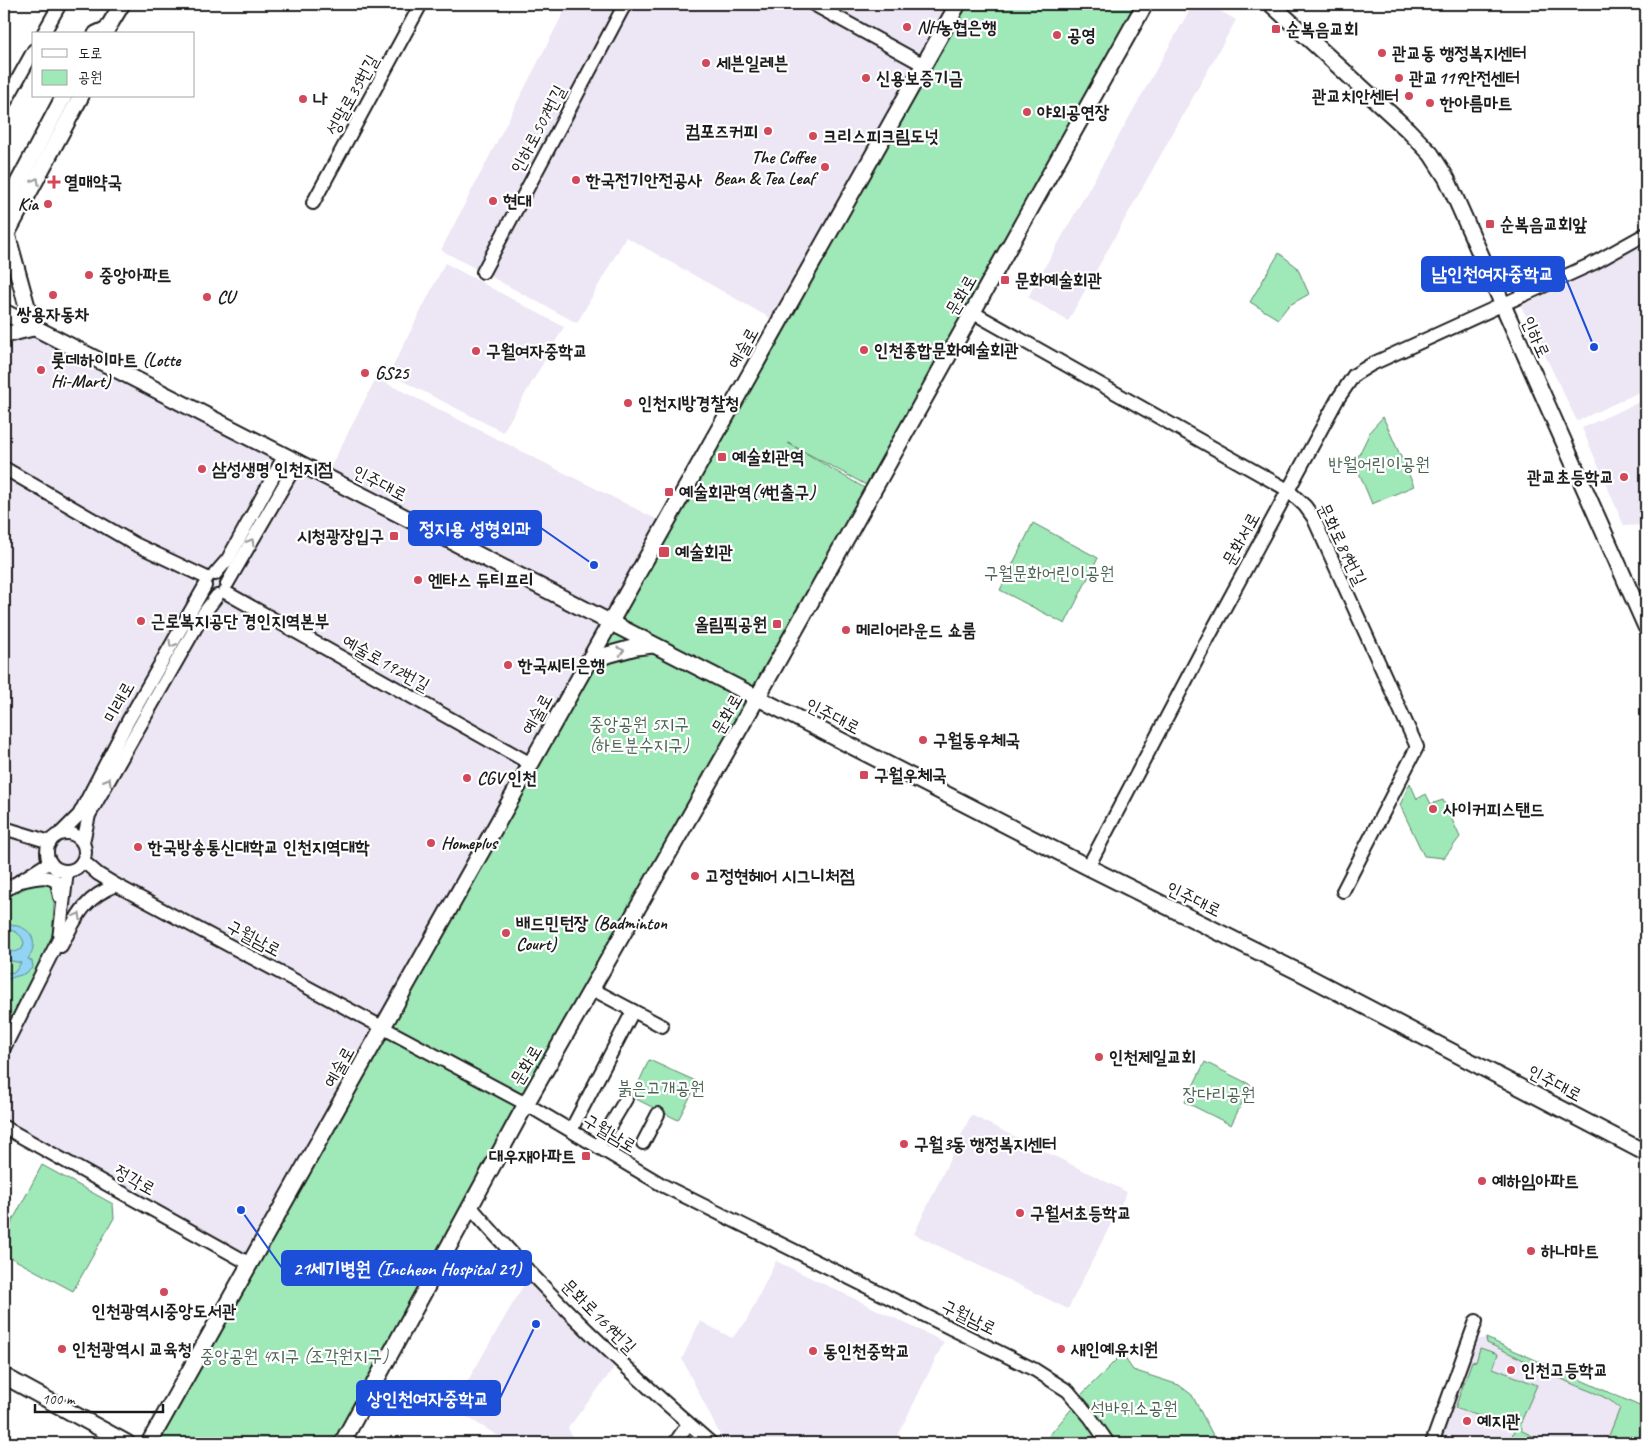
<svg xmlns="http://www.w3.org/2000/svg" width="1650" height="1447" font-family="Caveat,'Poor Story',sans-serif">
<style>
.built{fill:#ede6f4}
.green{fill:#9fe8b7;stroke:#5e826a}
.water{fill:#91d4f3;stroke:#628a9d}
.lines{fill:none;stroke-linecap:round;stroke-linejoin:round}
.minor-casing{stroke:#1c1c1c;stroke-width:16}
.major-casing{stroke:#1c1c1c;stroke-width:19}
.minor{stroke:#fff;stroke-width:12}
.major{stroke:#fff;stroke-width:15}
.oneway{stroke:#999}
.poi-dot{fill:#d1495b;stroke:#fff;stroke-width:2}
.labels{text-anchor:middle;stroke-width:4.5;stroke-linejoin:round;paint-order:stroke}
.poi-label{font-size:18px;font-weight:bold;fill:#1c1c1c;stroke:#fff;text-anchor:start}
.street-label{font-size:18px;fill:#1c1c1c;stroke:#fff}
.park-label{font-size:18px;fill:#4a6352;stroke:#fff}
.leader{fill:none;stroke:#1d4ed8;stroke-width:2}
.callout-dot{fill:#1d4ed8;stroke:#fff;stroke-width:2}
.callout{fill:#1d4ed8;stroke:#1d4ed8;stroke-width:2}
.callout-label{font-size:19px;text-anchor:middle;font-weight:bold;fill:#fff}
</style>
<rect width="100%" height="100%" fill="#fff"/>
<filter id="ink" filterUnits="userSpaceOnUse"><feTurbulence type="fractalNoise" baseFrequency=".02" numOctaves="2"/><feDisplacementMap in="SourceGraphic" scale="10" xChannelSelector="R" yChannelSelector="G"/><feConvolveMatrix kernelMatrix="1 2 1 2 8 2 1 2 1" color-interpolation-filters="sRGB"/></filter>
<g filter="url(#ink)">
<!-- built -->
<g class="built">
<polygon points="568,4 958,4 779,323 626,237 577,323 441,250"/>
<polygon points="1193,4 1208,4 1236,20 1068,321 1028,297"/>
<polygon points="1646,244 1646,389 1577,421 1521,306"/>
<polygon points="445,263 564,327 503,432 389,374"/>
<polygon points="4,311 326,476 376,378 666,524 250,1264 4,1127"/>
<polygon points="1646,399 1646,525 1624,526 1582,428"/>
<polygon points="971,1115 1127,1192 1068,1309 914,1234"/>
<polygon points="776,1261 944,1342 894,1443 726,1443 723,1441 682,1359 700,1321 732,1338 746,1322"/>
<polygon points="527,1279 614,1368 568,1428 575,1443 510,1443 452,1408"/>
<polygon points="1486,1338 1644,1408 1646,1421 1638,1443 1440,1443 1476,1340"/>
</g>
<!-- green -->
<g class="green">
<polygon points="958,4 1141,4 870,487 788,443 868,490 524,1098 516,1098 518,1117 342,1443 149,1443"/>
<polygon points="1279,253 1297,267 1309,294 1288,306 1278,319 1250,302"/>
<polygon points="1383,417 1414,486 1372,504 1355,463 1371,430"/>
<polygon points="1033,523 1098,558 1065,624 1000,590"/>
<polygon points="1410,783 1417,799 1426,794 1431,804 1443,800 1460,837 1444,858 1424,856 1400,805"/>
<polygon points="41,880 49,882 55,888 51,956 4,1048 4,899"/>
<polygon points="649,1060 698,1082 678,1120 632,1097"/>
<polygon points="1205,1062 1251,1085 1231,1125 1185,1102"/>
<polygon points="42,1165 113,1204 114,1218 73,1291 4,1254 4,1237"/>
<path d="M1486,1338L1644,1408L1646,1421L1638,1443H1606L1620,1408C1606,1395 1585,1390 1568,1382C1541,1369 1515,1355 1487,1343Z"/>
<polygon points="1480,1348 1498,1354 1493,1368 1537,1385 1521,1422 1522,1431 1537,1438 1535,1443 1509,1443 1514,1431 1513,1427 1455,1408 1472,1361 1476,1362"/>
<polygon points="1122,1354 1133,1370 1179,1385 1192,1395 1217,1443 1114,1443 1079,1397"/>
<polygon points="1074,1406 1101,1443 1043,1443"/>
</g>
<!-- water -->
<path class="water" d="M10,925C31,926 40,941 28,959L32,961L33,967C24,978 14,974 4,982V973L15,972L21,963L8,960L4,953L5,945L6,949L15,952L22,949L24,943C22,934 13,928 4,931V927Z"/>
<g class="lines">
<defs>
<g id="minor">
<polyline points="813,4 924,65"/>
<polyline points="43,34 60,4"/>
<polyline points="4,104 34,50"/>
<polyline points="313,203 421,4"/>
<polyline points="483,272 625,4"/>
<polyline points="972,312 1288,490 1305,506 1313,517 1417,747 1343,891"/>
<polyline points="4,468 135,544 207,578"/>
<polyline points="215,574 228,559 285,455"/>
<polyline points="227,584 298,461"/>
<polyline points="225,592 531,764"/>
<polyline points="4,828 50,842"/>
<circle cx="66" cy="852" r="19"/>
<polyline points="61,833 79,815 128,721 205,586"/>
<polyline points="83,842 89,815 204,613 217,596"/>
<polyline points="83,861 98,874 116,885 526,1104 664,1186 1035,1370 1068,1391 1090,1417 1108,1443"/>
<polyline points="1088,867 1212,631 1337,400 1354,375 1372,364 1594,263 1646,234"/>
<path d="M20,881C34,879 45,873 57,882L60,897"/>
<polyline points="4,891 50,862"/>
<path d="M61,946C77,916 84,898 116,885"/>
<polyline points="592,989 662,1026"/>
<polyline points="4,1048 59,939 67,871"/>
<polyline points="4,1127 250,1264"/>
<polyline points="571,1130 633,1011"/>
<polyline points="643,1143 658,1114"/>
<polyline points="598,1146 626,1099"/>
<path d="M470,1206C543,1292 626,1369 711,1443"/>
<polyline points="675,1443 688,1424"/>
<polyline points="1432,1443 1476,1321"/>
</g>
<g id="major">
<polyline points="1271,4 1408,130 1431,154 1447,179 1646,627"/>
<polyline points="96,34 107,29 122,4"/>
<polyline points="4,209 64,96"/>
<polyline points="4,239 81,96"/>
<polyline points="4,312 1088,867 1305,975 1646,1153"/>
<polyline points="4,335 33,328 7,234"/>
<polyline points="589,660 636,647 653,645"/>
<polyline points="4,1376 127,1443"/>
<polyline points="149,1443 958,4"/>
<polyline points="342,1443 526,1104 757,698 1145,4"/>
</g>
</defs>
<!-- minor casing -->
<use href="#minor" class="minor-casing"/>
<!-- major casing -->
<use href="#major" class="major-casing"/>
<!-- minor -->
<use href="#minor" class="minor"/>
<!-- major -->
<use href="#major" class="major"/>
</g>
<!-- one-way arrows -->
<defs><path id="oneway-chevron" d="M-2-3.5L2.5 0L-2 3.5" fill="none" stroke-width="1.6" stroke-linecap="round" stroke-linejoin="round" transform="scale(1.25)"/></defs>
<g class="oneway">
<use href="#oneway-chevron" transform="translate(36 181) rotate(-62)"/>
<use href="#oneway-chevron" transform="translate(251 542) rotate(-60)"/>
<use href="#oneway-chevron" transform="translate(172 644) rotate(120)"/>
<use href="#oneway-chevron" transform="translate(621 651) rotate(-16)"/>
<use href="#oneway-chevron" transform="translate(108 781) rotate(-60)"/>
<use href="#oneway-chevron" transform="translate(78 916) rotate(-61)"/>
</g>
</g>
<!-- markers -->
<g class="poi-dot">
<circle cx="907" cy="27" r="5"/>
<rect x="1271" y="24" width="10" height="10" rx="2.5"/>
<circle cx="1057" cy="35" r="5"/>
<circle cx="1382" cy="53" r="5"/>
<circle cx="706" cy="63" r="5"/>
<circle cx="866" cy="78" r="5"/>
<circle cx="1399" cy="78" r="5"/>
<circle cx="1409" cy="96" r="5"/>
<circle cx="303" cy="99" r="5"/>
<circle cx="1430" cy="103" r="5"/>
<circle cx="1027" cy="112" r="5"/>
<circle cx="768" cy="131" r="5"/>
<circle cx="813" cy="136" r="5"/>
<circle cx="825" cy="167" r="5"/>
<circle cx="576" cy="180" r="5"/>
<path d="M51.5 174.5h5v5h5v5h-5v5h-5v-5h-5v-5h5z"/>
<circle cx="493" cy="201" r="5"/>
<circle cx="48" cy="204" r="5"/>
<rect x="1485" y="219" width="10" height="10" rx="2.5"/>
<circle cx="89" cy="275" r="5"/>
<rect x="1000" y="275" width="10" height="10" rx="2.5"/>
<circle cx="53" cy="295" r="5"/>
<circle cx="207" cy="297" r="5"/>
<circle cx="864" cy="350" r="5"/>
<circle cx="476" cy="351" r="5"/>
<circle cx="41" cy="370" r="5"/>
<circle cx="365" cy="373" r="5"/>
<circle cx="628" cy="403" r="5"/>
<rect x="717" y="452" width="10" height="10" rx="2.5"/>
<circle cx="202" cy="469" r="5"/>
<circle cx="1624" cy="477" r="5"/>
<rect x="664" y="487" width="10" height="10" rx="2.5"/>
<rect x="389" y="531" width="10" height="10" rx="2.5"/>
<rect x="658" y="546" width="12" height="12" rx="2.5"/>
<circle cx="418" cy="580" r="5"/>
<circle cx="141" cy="621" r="5"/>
<rect x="772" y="619" width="10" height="10" rx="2.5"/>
<circle cx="846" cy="630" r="5"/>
<circle cx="508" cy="665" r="5"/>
<circle cx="923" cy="740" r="5"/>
<rect x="859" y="770" width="10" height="10" rx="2.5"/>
<circle cx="467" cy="778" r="5"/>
<circle cx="1433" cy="809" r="5"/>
<circle cx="431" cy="843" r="5"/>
<circle cx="138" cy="847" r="5"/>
<circle cx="695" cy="876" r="5"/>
<circle cx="506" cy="933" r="5"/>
<circle cx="1099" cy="1057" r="5"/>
<circle cx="904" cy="1144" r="5"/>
<rect x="581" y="1151" width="10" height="10" rx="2.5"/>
<circle cx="1482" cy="1181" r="5"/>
<circle cx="1020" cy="1213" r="5"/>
<circle cx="1531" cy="1251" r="5"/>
<circle cx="164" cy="1292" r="5"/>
<circle cx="62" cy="1349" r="5"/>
<circle cx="1061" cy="1349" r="5"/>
<circle cx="813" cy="1351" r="5"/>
<circle cx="1511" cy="1370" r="5"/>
<circle cx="1467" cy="1421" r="5"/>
</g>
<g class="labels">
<!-- poi labels -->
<g class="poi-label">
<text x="917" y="33">NH농협은행</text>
<text x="1286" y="35">순복음교회</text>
<text x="1067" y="41">공영</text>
<text x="1392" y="59">관교동 행정복지센터</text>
<text x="716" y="69">세븐일레븐</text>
<text x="876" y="84">신용보증기금</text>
<text x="1409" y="84">관교119안전센터</text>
<text x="1399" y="102" text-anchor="end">관교치안센터</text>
<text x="313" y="105">나</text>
<text x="1440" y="109">한아름마트</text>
<text x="1037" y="118">야외공연장</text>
<text x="758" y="137" text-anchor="end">컴포즈커피</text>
<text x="823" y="142">크리스피크림도넛</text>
<text x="815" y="163" text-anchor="end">The Coffee<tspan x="815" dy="21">Bean &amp; Tea Leaf</tspan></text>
<text x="586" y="186">한국전기안전공사</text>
<text x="64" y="188">열매약국</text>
<text x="503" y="207">현대</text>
<text x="38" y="210" text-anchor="end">Kia</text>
<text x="1500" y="230">순복음교회앞</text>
<text x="99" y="281">중앙아파트</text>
<text x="1015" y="286">문화예술회관</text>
<text x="217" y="303">CU</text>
<text x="53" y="320" text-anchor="middle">쌍용자동차</text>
<text x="874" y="356">인천종합문화예술회관</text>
<text x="486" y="357">구월여자중학교</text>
<text x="51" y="366">롯데하이마트 (Lotte<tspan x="51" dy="21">Hi-Mart)</tspan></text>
<text x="375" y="379">GS25</text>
<text x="638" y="409">인천지방경찰청</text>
<text x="732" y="463">예술회관역</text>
<text x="212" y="475">삼성생명 인천지점</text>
<text x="1614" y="483" text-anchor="end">관교초등학교</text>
<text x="679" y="498">예술회관역(4번출구)</text>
<text x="384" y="542" text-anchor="end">시청광장입구</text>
<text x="675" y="558">예술회관</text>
<text x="428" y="586">엔타스 듀티프리</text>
<text x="151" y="627">근로복지공단 경인지역본부</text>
<text x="767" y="630" text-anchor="end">올림픽공원</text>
<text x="856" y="636">메리어라운드 쇼룸</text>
<text x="518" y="671">한국씨티은행</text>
<text x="933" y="746">구월동우체국</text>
<text x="874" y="781">구월우체국</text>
<text x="477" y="784">CGV 인천</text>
<text x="1443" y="815">사이커피스탠드</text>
<text x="441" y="849">Homeplus</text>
<text x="148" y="853">한국방송통신대학교 인천지역대학</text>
<text x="705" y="882">고정현헤어 시그니처점</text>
<text x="516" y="929">배드민턴장 (Badminton<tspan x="516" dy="21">Court)</tspan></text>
<text x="1109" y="1063">인천제일교회</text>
<text x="914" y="1150">구월3동 행정복지센터</text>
<text x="576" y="1162" text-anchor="end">대우재아파트</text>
<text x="1492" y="1187">예하임아파트</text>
<text x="1030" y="1219">구월서초등학교</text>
<text x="1541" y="1257">하나마트</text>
<text x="164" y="1317" text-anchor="middle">인천광역시중앙도서관</text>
<text x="72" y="1355">인천광역시 교육청</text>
<text x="1071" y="1355">새인예유치원</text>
<text x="823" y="1357">동인천중학교</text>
<text x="1521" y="1376">인천고등학교</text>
<text x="1477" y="1427">예지관</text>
</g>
<!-- street labels -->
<g class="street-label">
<text transform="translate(352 95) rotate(-61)" y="6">성말로35번길</text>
<text transform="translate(538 129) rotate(-62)" y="6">인하로507번길</text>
<text transform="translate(961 295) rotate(-60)" y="6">문화로</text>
<text transform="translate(1536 337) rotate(66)" y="6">인하로</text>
<text transform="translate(743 348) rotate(-61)" y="6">예술로</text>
<text transform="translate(380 483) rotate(27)" y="6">인주대로</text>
<text transform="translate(1241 539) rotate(-61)" y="6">문화서로</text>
<text transform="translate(1342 544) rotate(64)" y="6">문화로89번길</text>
<text transform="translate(386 663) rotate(29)" y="6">예술로192번길</text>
<text transform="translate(119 702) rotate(-61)" y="6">미래로</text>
<text transform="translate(537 714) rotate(-61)" y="6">예술로</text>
<text transform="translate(727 714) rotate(-60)" y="6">문화로</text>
<text transform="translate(833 716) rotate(27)" y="6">인주대로</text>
<text transform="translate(1194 899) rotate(26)" y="6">인주대로</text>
<text transform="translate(254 938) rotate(28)" y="6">구월남로</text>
<text transform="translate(526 1065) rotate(-59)" y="6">문화로</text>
<text transform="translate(339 1067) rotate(-61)" y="6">예술로</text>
<text transform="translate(1555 1083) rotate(28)" y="6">인주대로</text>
<text transform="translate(610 1133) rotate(31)" y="6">구월남로</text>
<text transform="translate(135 1180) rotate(29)" y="6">정각로</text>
<text transform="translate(599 1316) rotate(45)" y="6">문화로169번길</text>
<text transform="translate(969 1317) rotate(26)" y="6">구월남로</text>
</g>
<!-- park labels -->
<g class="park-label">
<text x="1379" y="470">반월어린이공원</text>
<text x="1049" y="579">구월문화어린이공원</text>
<text x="639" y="730">중앙공원 5지구<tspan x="639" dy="21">(하트분수지구)</tspan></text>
<text x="661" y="1094">붉은고개공원</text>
<text x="1219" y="1100">장다리공원</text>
<text x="294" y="1362">중앙공원 4지구 (조각원지구)</text>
<text x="1134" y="1414">석바위소공원</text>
</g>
</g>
<!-- callouts -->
<path class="leader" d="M1594 347L1564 274M594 565L541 528M241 1210L282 1268M536 1324L500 1398"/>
<g class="callout-dot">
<circle cx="1594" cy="347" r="5"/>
<circle cx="594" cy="565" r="5"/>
<circle cx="241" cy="1210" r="5"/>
<circle cx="536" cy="1324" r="5"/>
</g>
<g class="callout">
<rect x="1422" y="257" width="142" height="34" rx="5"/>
<rect x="409" y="511" width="132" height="34" rx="5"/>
<rect x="282" y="1251" width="249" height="34" rx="5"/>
<rect x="357" y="1381" width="143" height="34" rx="5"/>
</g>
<g class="callout-label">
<text x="1493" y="280">남인천여자중학교</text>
<text x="475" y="535">정지용 성형외과</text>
<text x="407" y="1275">21세기병원 (Incheon Hospital 21)</text>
<text x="428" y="1405">상인천여자중학교</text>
</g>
<!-- margin -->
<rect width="1650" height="1447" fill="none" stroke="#fff" stroke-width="20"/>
<rect x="10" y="10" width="1630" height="1427" fill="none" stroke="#1c1c1c" stroke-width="2" filter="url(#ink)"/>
<!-- legend -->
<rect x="32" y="32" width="162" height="65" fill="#ffffff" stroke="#a4a4a4"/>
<rect x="42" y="49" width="25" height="8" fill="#ffffff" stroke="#a4a4a4"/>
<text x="78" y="58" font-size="15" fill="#1c1c1c">도로</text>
<rect x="42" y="70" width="25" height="15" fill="#9fe8b7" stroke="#a4a4a4"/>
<text x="78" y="82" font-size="15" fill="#1c1c1c">공원</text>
<!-- scale -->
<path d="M35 1404v8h128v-8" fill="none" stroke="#1c1c1c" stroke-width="2.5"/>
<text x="42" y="1404" font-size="15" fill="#1c1c1c" stroke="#ffffff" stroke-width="4" paint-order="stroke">100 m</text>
</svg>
